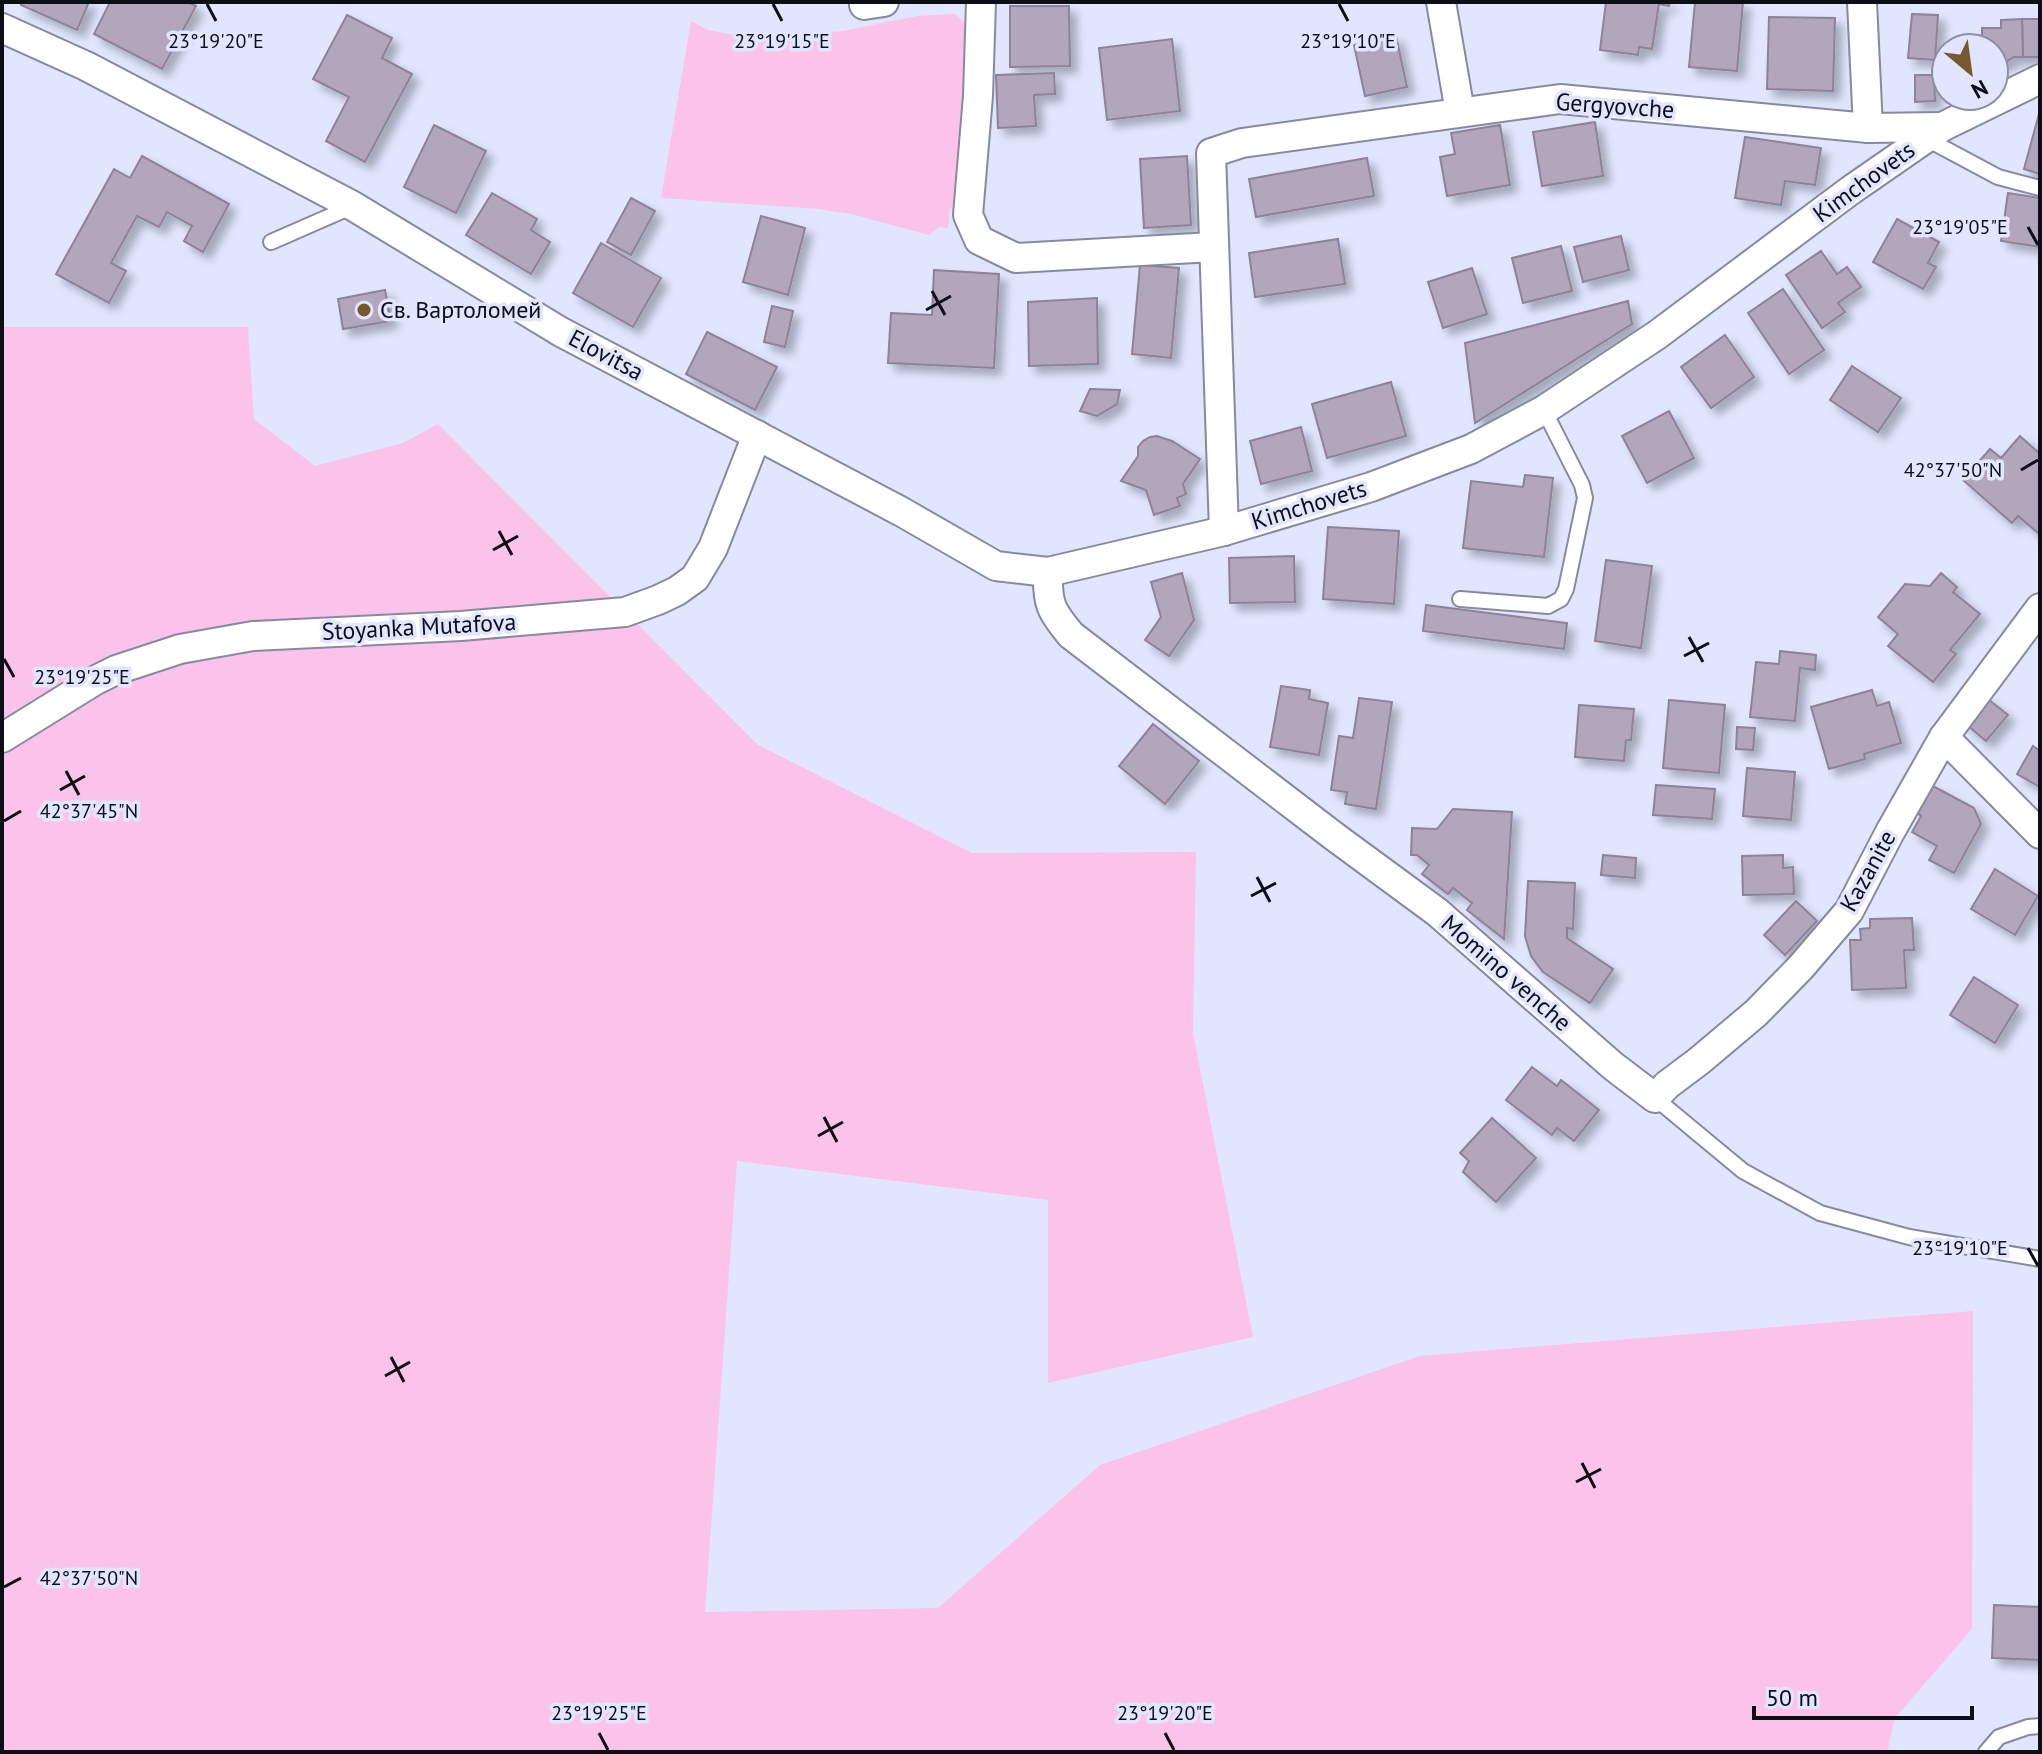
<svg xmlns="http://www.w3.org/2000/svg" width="2042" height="1754" font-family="'PT Sans',sans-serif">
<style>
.green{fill:#fbc3e9}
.building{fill:#b1a6bc;stroke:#8d8297;stroke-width:2;filter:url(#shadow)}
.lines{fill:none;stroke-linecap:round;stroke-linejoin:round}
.lane-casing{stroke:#868aa0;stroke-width:18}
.street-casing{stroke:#868aa0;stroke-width:32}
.lane{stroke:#fff;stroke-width:14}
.street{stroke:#fff;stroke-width:28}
.ticks{fill:none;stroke:#0d0f17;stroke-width:3}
.poi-dot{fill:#78582e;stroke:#e1e6fe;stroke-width:3}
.labels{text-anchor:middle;stroke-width:7;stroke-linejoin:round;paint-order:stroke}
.street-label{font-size:24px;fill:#0d0f17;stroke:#e1e6fe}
.poi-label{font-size:24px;fill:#0d0f17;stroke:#e1e6fe;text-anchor:start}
.ticks-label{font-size:20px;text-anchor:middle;fill:#0d0f17;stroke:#e1e6fe;stroke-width:7;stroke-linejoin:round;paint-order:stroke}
</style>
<defs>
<filter id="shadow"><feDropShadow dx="7" dy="7" stdDeviation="4" flood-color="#0004"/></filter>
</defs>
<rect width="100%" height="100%" fill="#e1e6fe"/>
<!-- green -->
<g class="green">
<polygon points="955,14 970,27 956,209 950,208 948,228 939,227 929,235 851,214 818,209 661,198 691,21 708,30 734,35 782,36 843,31 917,16"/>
<polygon points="2,327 248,327 254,419 315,466 403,443 438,424 758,745 972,853 1196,852 1193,1033 1253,1337 1048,1383 1048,1200 737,1161 705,1612 938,1608 1100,1465 1420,1356 1973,1311 1972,1629 1895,1718 1887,1752 2,1752"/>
</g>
<!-- building -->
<g class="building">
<polygon points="22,2 89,2 77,30 21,5"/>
<polygon points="110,2 188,2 196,6 162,69 94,34"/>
<polygon points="1606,2 1670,2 1669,6 1659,4 1652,49 1639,47 1638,55 1600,50"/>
<polygon points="1695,2 1743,2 1737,71 1689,67"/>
<polygon points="1010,6 1069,6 1070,66 1010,67"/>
<polygon points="1912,14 1938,15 1935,60 1908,58"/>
<polygon points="347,15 392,38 382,58 412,74 365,162 326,141 349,97 313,79"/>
<polygon points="1769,17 1835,18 1833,91 1767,89"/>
<polygon points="2022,19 2040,19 2040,57 2023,57"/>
<polygon points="2022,19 2023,57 2014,57 1999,66 1994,57 1994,48 1989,48 1982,36 1982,28 2001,28 2001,20"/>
<polygon points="1396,36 1407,87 1365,96 1354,45"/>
<polygon points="1982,36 1989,48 1961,48"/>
<polygon points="1172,39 1180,111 1107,120 1099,48"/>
<polygon points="1054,73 1055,94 1034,95 1036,126 998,128 996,75"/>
<polygon points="1915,75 1934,75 1935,101 1915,102"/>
<polygon points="2040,110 2040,174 2024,169"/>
<polygon points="1595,122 1603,176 1542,186 1533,132"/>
<polygon points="434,125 486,151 456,213 404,187"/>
<polygon points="1500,125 1510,185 1447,196 1440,157 1455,154 1451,133"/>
<polygon points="1745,137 1821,148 1815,185 1785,181 1781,205 1735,198"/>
<polygon points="142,156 229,204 203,252 184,241 192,226 167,212 159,227 137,216 111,263 126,271 109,303 56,274 114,169 130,178"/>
<polygon points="1187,156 1191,225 1144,228 1140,159"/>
<polygon points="1367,158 1374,196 1256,217 1249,179"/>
<polygon points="492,193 537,219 531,230 550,242 531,274 466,235"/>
<polygon points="2008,193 2040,198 2040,247 2001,241"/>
<polygon points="631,198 655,211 631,255 607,242"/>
<polygon points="761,216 805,228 788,295 743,282"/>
<polygon points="1897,219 1939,242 1928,263 1936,267 1923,289 1873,262"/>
<polygon points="1621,236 1629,270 1583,282 1574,247"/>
<polygon points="1338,239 1345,284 1255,297 1249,253"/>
<polygon points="601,243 661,278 633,327 573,293"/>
<polygon points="1561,246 1572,291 1523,303 1512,258"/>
<polygon points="1821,251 1837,274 1847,267 1861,287 1838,303 1845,312 1822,328 1786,275"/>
<polygon points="1140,265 1179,268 1171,358 1132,354"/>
<polygon points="1472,268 1487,314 1443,328 1428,282"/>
<polygon points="934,270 999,274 994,368 888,363 891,313 932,315"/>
<polygon points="1783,289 1824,350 1789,374 1748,313"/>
<polygon points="385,290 391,321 343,329 338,299"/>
<polygon points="1097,298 1098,364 1029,366 1028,302"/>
<polygon points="1628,301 1632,324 1475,423 1465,343"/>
<polygon points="772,306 793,311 785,347 764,342"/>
<polygon points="707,332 777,367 755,410 686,374"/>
<polygon points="1725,335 1754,377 1711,408 1681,367"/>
<polygon points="1852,366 1901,398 1878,432 1830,400"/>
<polygon points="1391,382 1406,436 1327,458 1312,404"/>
<polygon points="1090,389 1120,390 1117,404 1097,416 1080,411"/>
<polygon points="1669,411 1694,458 1647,483 1622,436"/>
<polygon points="1301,427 1312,471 1261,484 1250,441"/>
<polygon points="1157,436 1172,441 1200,459 1183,484 1186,494 1177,498 1180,506 1154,515 1146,490 1121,481 1138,456 1138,447 1143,441 1150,437"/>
<polygon points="2020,436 2040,454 2040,530 2038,533 2018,516 2012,523 1963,480 1990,449 2001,458"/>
<polygon points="1525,475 1553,478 1544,557 1463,548 1471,481 1523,487"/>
<polygon points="1328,527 1399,531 1394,604 1323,599"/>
<polygon points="1294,556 1295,602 1230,603 1229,558"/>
<polygon points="1606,560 1652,566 1641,648 1595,641"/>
<polygon points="1182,573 1194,620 1169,656 1145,640 1161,617 1151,582"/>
<polygon points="1941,573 1957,587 1953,592 1980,614 1950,650 1956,654 1933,682 1888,646 1898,634 1878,617 1905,584 1930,586"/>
<polygon points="1426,605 1567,623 1564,649 1423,631"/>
<polygon points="1780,651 1816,655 1815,670 1800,668 1795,721 1750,717 1756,662 1779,664"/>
<polygon points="1281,686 1310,690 1309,699 1328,703 1319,755 1270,747"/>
<polygon points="1872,690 1877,706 1889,702 1901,743 1864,754 1865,759 1829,769 1811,707"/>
<polygon points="1984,696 2008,715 1986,741 1962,721"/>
<polygon points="1359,698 1392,702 1376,809 1345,804 1347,792 1331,790 1339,736 1353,738"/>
<polygon points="1669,700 1725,705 1719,773 1663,768"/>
<polygon points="1579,705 1634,709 1631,740 1626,740 1624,761 1575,757"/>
<polygon points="1153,724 1199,761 1165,804 1119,766"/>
<polygon points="1737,727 1755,728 1753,750 1736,749"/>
<polygon points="2033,746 2040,751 2040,787 2017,774"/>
<polygon points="1747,768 1795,772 1791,820 1743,816"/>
<polygon points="1656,785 1715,789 1712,819 1653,815"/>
<polygon points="1931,785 1974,808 1981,824 1954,873 1929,860 1937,846 1912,832 1921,816 1916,812"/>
<polygon points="1453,809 1512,812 1504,939 1467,910 1472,903 1453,888 1448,894 1422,874 1429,865 1417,855 1411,855 1412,828 1437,829"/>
<polygon points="1603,855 1636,858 1635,878 1601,875"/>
<polygon points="1783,855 1783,868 1793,867 1794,894 1743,895 1742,856"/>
<polygon points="1995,869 2038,896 2015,935 1971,909"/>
<polygon points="1528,881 1575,883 1573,929 1567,928 1567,938 1613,969 1590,1003 1543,972 1531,956 1525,936"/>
<polygon points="1796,901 1817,921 1785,955 1764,935"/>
<polygon points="1912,918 1914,950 1904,950 1906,988 1852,990 1850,940 1861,940 1860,929 1870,928 1870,919"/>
<polygon points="1974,977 2018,1005 1995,1043 1950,1015"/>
<polygon points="1532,1067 1557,1086 1561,1080 1599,1110 1574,1141 1557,1128 1552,1135 1506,1100"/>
<polygon points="1492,1118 1536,1158 1496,1202 1463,1172 1469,1161 1460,1153"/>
<polygon points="1994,1605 2040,1607 2040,1660 1992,1658"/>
</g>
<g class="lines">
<defs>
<g id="lane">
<polyline points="1925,138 1998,177 2040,188"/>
<polyline points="271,242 351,207"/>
<polyline points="1460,599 1548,606 1561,599 1566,589 1585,498 1582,485 1544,410"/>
<polyline points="1655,1098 1743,1171 1820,1213 1909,1237 2040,1259"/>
<polyline points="1986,1752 1999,1737 2028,1727 2040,1726"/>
</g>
<g id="street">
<polyline points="981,2 978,96 968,215 979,240 1016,258 1213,247"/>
<polyline points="1441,2 1460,112"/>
<polyline points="1862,2 1868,128"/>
<polyline points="864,5 884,2"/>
<polyline points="2,28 86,66 353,206 561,332 902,512 996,566 1048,572 1224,531 1371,487 1471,449 1544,410 1657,335 1851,190 1942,127 2040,79"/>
<polyline points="1224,531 1211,153 1242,143 1560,99 1868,128 1942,127"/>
<path d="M1048,572C1047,604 1051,611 1071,635L1335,837L1437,912L1613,1066L1655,1098L1667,1085L1699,1061L1756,1013L1801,967L1849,911L1890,832L1944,737L2040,608"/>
<polyline points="1944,737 2040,834"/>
<polyline points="2,738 94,681 116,670 180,649 253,636 461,626 625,612 658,600 677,591 695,578 713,548 757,435"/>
</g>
</defs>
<!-- lane casing -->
<use href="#lane" class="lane-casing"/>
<!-- street casing -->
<use href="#street" class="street-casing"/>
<!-- lane -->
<use href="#lane" class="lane"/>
<!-- street -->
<use href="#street" class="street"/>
</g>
<!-- ticks -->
<path class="ticks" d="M207,4L216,21M773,4L782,21M1339,4L1348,21M2028,227L2038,245M932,291L945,315M926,310L951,296M2021,470L2038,460M499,531L512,555M493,550L518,536M1689,637L1703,662M1684,656L1709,643M4,659L14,677M66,771L79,795M60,790L85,776M4,821L21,811M1257,877L1270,902M1251,896L1276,883M824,1117L837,1142M818,1136L843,1122M2028,1248L2038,1266M391,1357L404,1382M385,1376L410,1362M1582,1463L1595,1488M1576,1482L1601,1469M4,1587L21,1578M599,1733L608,1750M1165,1733L1174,1750"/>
<!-- markers -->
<circle class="poi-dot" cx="364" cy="310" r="8"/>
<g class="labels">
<!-- street labels -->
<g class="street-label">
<text transform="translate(1615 106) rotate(4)" y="8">Gergyovche</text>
<text transform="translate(1864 182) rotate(-36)" y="8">Kimchovets</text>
<text transform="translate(606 355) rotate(28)" y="8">Elovitsa</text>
<text transform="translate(1309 505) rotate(-17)" y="8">Kimchovets</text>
<text transform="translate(419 627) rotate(-3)" y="8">Stoyanka Mutafova</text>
<text transform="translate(1868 871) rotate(-61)" y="8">Kazanite</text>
<text transform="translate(1506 973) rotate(41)" y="8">Momino venche</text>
</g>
<!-- poi labels -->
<g class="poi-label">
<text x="380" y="318">Св. Вартоломей</text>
</g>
</g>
<g class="ticks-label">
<text x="216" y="48">23°19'20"E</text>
<text x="782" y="48">23°19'15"E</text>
<text x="1348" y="48">23°19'10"E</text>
<text x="1960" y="234">23°19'05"E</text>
<text x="1953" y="477">42°37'50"N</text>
<text x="82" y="684">23°19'25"E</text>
<text x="89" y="818">42°37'45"N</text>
<text x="1960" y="1255">23°19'10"E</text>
<text x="89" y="1585">42°37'50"N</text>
<text x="599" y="1720">23°19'25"E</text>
<text x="1165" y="1720">23°19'20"E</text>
</g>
<!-- border -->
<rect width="2042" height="1754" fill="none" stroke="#0d0f17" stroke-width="8"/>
<!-- north arrow -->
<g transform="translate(1970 72) rotate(151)"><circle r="38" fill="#e1e6fe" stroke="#8c90a2" stroke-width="2"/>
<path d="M0-6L14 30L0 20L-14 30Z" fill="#78582e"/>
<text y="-12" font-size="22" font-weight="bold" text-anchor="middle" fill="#0d0f17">N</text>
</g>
<!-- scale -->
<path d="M1754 1706v12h218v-12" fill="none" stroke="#0d0f17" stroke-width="4"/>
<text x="1766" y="1706" font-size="24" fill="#0d0f17" stroke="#e1e6fe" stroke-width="6" paint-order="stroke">50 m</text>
</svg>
